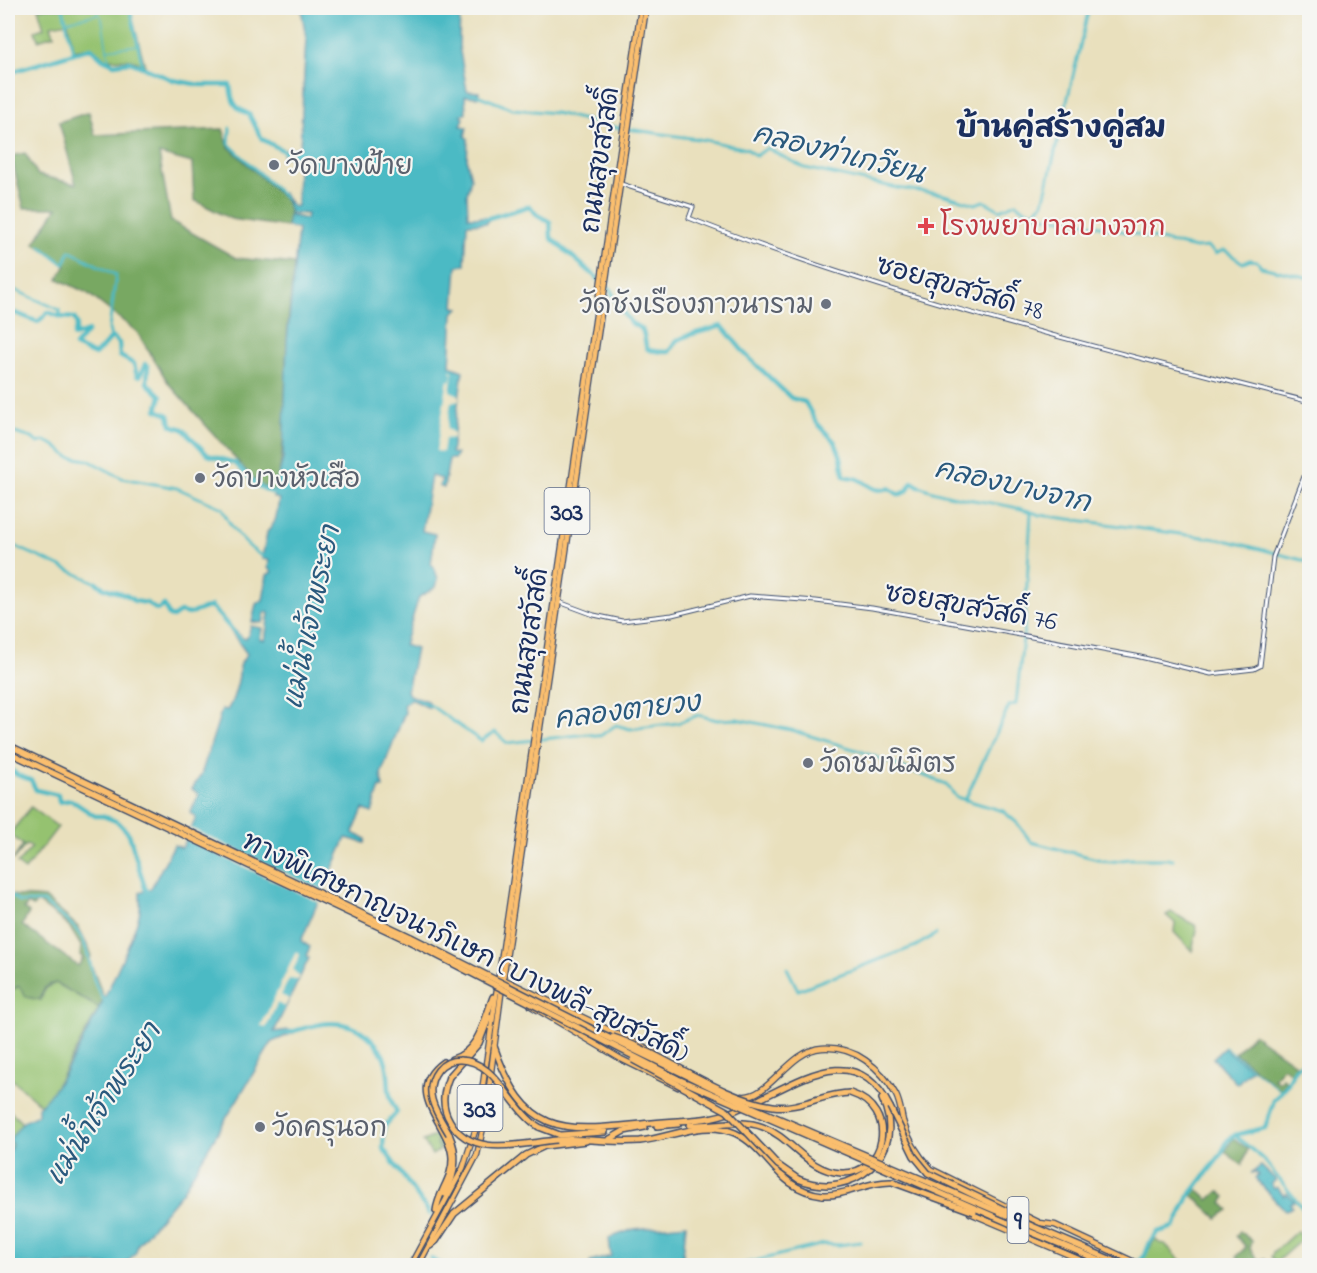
<svg xmlns="http://www.w3.org/2000/svg" width="1317" height="1273" font-family="'Indie Flower','Playpen Sans Thai',sans-serif">
<style>
.green{fill:#95c270;stroke:#587867;stroke-width:1.5}
.forest{fill:#78a862;stroke:#4a6c60;stroke-width:1.5;fill-rule:evenodd}
.water{fill:#4cbac4;stroke:#347491;stroke-width:1.5}
.pier{fill:#e9e0bd}
.lines{fill:none;stroke-linecap:round;stroke-linejoin:round}
.stream{stroke:#4cbac4;stroke-width:1.5}
.canal{stroke:#4cbac4;stroke-width:3}
.river{stroke:#4cbac4;stroke-width:4.5}
.minor-casing{stroke:#3a4a6c;stroke-width:5}
.major-casing{stroke:#3a4a6c;stroke-width:7}
.highway-casing{stroke:#3a4a6c;stroke-width:8}
.minor{stroke:#fff;stroke-width:3}
.major{stroke:#fabe6e;stroke-width:4.5}
.highway{stroke:#fabe6e;stroke-width:5}
.highway-bridge-casing{stroke:#3a4a6c;stroke-width:8;stroke-linecap:butt}
.highway-bridge{stroke:#fabe6e;stroke-width:5}
.worship-dot{fill:#6b7280;stroke:#f6f6f2;stroke-width:2}
.health-dot{fill:#e0444e;stroke:#f6f6f2;stroke-width:2}
.labels{text-anchor:middle;stroke-width:4.5;stroke-linejoin:round;paint-order:stroke}
.shield{fill:#f6f6f2;stroke:#5d6b8a;stroke-width:1.5}
.shield-label{font-size:26px;font-weight:bold;fill:#1b2f5e}
.street-label{font-size:27px;fill:#1b2f5e;stroke:#f6f6f2}
.worship-label{font-size:27px;fill:#5b616d;stroke:#f6f6f2;text-anchor:start}
.health-label{font-size:27px;fill:#be3a42;stroke:#f6f6f2;text-anchor:start}
.water-label{font-size:28px;font-style:italic;fill:#2a597d;stroke:#f6f6f2}
.quarter-label{font-size:30px;font-weight:bold;fill:#1b2f5e;stroke:#f6f6f2}
</style>
<rect width="100%" height="100%" fill="#f6f6f2"/>
<filter id="ink" filterUnits="userSpaceOnUse"><feTurbulence type="fractalNoise" baseFrequency=".0167" numOctaves="2"/><feDisplacementMap in="SourceGraphic" scale="12" xChannelSelector="R" yChannelSelector="G"/><feConvolveMatrix kernelMatrix="1 2 1 2 8 2 1 2 1" color-interpolation-filters="sRGB"/></filter>
<filter id="wash" filterUnits="userSpaceOnUse"><feTurbulence type="fractalNoise" baseFrequency=".008" numOctaves="4" result="noise"/><feDisplacementMap in="SourceGraphic" scale="24" xChannelSelector="R" yChannelSelector="G"/><feGaussianBlur stdDeviation="1.35" result="paint"/><feColorMatrix in="noise" values="0 0 0 0 0 0 0 0 0 0 0 0 0 0 0 0 0 1.4 0 .05"/><feComposite in="paint" operator="in"/></filter>
<g filter="url(#wash)">
<rect width="100%" height="100%" fill="#e9e0bd"/>
<!-- green -->
<g class="green">
<polygon points="38,8 130,8 145,66 133,60 106,59 92,47 73,50 68,22 51,25 54,35 38,40 35,31 44,28"/>
<polygon points="31,807 58,827 25,870 17,864 32,847 26,845 13,860 23,845 12,836 8,840 8,836"/>
<polygon points="1171,912 1195,925 1197,930 1192,951 1174,932 1175,923 1166,915"/>
<polygon points="56,983 99,1008 51,1095 41,1105 8,1076 8,992 19,986 23,993 41,1000 45,988"/>
<polygon points="8,1109 23,1124 10,1139 12,1145 8,1155"/>
<polygon points="439,1134 446,1145 441,1149 435,1140 440,1150 432,1155 423,1141"/>
<polygon points="1297,1231 1302,1239 1276,1262 1271,1257 1273,1253"/>
<polygon points="1155,1239 1159,1243 1165,1244 1185,1265 1141,1263"/>
</g>
<!-- forest -->
<g class="forest">
<path d="M89,112L95,135L223,129L229,147L287,202L290,209L287,227L231,219L194,200L192,163L159,154L171,221L236,258L294,264C292,290 288,316 287,342C284,393 288,442 275,492L258,484L169,384L137,332L87,293L58,279L66,265L34,243L57,208H24L11,156L25,153L38,175L76,184L59,122Z"/>
<path d="M8,895L45,898L78,927L91,953L90,962L104,998L99,1008L56,983C45,985 41,990 41,1000L26,997L19,986L8,992ZM36,903H39L69,926L81,946L80,955L83,958L78,966L22,925L29,913L24,909L28,904L33,907Z"/>
<polygon points="1253,1034 1298,1066 1291,1073 1283,1067 1274,1078 1279,1082 1282,1078 1287,1081 1281,1090 1235,1053"/>
<polygon points="1233,1138 1248,1149 1242,1165 1225,1152"/>
<polygon points="1197,1189 1209,1200 1219,1191 1226,1197 1222,1203 1229,1210 1217,1218 1192,1195"/>
<polygon points="1240,1231 1252,1241 1250,1249 1259,1261 1264,1259 1270,1265 1260,1265 1256,1262 1252,1265 1241,1264 1237,1256 1246,1247 1236,1236"/>
</g>
<!-- water -->
<g class="water">
<path d="M301,8H460L459,46L467,91L479,92L478,97L465,96L466,113L460,115L464,118L461,126L467,127L465,136L468,139L467,162L471,178L467,194L468,217H489L487,223L467,224L465,265L457,266L454,307L459,308L453,313L450,366L463,371L451,453L457,454L454,459H449L444,488L439,486L442,479L431,476L422,531L435,534L431,564L434,567L438,579L436,587L419,597L404,645L416,649L407,691L409,695L427,701L431,706L429,708L411,699L403,705L405,712L381,774L383,788L380,787L372,813L363,809L353,833L366,839L365,843L346,838L301,941L310,947L306,956L309,958L274,1032L289,1030L293,1033L272,1042L182,1192L138,1244L136,1252L125,1265L8,1266V1155L12,1145L10,1139L23,1122L38,1115V1107C65,1087 129,952 139,915C141,908 140,899 140,892L150,890L174,845L182,848L196,817L190,813L199,794L192,789L201,775L222,709L227,710C233,703 241,675 239,666L247,654L230,630L232,628L244,639L247,638L251,626L262,628L260,639L265,640L269,613L265,612L263,623L252,622L256,604L263,600L267,575L272,572L268,568L269,560L262,559C263,550 266,542 267,532C277,523 277,512 279,499L273,497L283,459L287,342L298,229L287,227L289,215L306,219L307,214L290,213L287,202L281,195L283,193L293,207L297,206L298,161L283,155L286,149L300,148L306,38Z"/>
<polygon points="1224,1048 1251,1069 1237,1084 1213,1058"/>
<polygon points="1261,1166 1276,1180 1271,1184 1274,1189 1277,1187 1284,1196 1287,1193 1294,1201 1290,1203 1292,1207 1285,1211 1255,1178 1258,1175 1255,1172 1251,1173"/>
<polygon points="686,1224 683,1256 687,1260 712,1262 713,1265 590,1265 590,1262 611,1256 609,1238 634,1229"/>
</g>
<!-- pier -->
<g class="pier">
<polygon points="450,370 453,371 450,391 459,395 459,401 451,402 447,429 454,433 453,438 445,439 443,452 436,451 448,380 450,381 452,375"/>
<polygon points="188,827 326,892 321,903 183,838"/>
<polygon points="296,952 300,955 293,970 300,977 298,980 289,979 281,995 289,999 285,1007 277,1003 266,1028 261,1026"/>
</g>
<g class="lines">
<!-- stream -->
<g class="stream">
<polyline points="96,8 102,19 109,61"/>
<polyline points="67,21 98,14"/>
<polyline points="107,49 139,45"/>
<polyline points="1225,1047 1281,1091"/>
</g>
<!-- canal -->
<g class="canal">
<polyline points="63,8 73,52"/>
<polyline points="130,8 143,68"/>
<path d="M477,95L513,109L555,113L614,127L705,140L747,149L756,156L767,148L805,168L897,188L941,194L975,204L984,201L1000,210L1016,203C1023,211 1031,209 1039,216L1078,221L1195,248L1208,247L1216,254L1224,250L1243,263L1250,260L1257,261L1261,267L1310,278"/>
<polyline points="230,128 229,144 283,196"/>
<polyline points="1034,212 1043,203 1089,8"/>
<polyline points="40,246 64,264 70,251 116,275 109,329 111,338"/>
<polyline points="8,287 60,310 60,317"/>
<path d="M8,431L32,438L38,443L45,441L54,445L69,457L88,460L122,478L177,488L222,508C229,526 247,549 266,558"/>
<path d="M919,486C960,503 1002,500 1040,515L1225,540L1310,562"/>
<polyline points="8,543 97,583"/>
<polyline points="430,705 481,741 495,732 507,743 588,734 600,736 616,725 630,729 678,723 698,715 717,720 737,719 791,730 860,751 946,784 956,797 1003,811 1017,823 1031,842 1109,862 1129,859 1173,859"/>
<polyline points="965,800 1009,706 1016,704 1025,620 1031,512"/>
<path d="M8,894L20,902H44C55,914 74,922 82,938C92,958 90,983 105,1001"/>
<polyline points="787,968 798,990 829,978"/>
<polyline points="833,977 916,946 936,934"/>
<polyline points="1235,1135 1263,1159 1310,1217"/>
<polyline points="735,1266 824,1244 839,1245 860,1242"/>
</g>
<!-- river -->
<g class="river">
<path d="M8,73L91,48L103,59L114,64L130,62L173,80L200,85H230C232,100 233,108 249,114L262,139L289,154"/>
<path d="M482,220L530,206L536,214L550,222L551,238L611,290L616,303L631,323L642,329C650,350 638,351 669,352L676,341L689,335L722,326L746,355L791,398L805,402L816,422L835,442L841,457L844,476C849,478 854,477 858,479C872,486 873,493 889,488L899,495L907,491L912,482L919,486"/>
<polyline points="8,314 16,313 38,322 48,312 61,317 74,318 77,324 74,336 88,331 75,346 95,355 111,338 114,338 119,343 120,356 134,364 137,376 140,376 145,364 148,366 147,383 161,396 157,410 169,415 171,425 183,429 208,455 235,463 256,485 279,496"/>
<path d="M97,583C109,594 123,589 134,601L147,603L157,610L164,605L169,616L173,617L180,612L189,614L211,606L241,640"/>
<polyline points="8,767 17,775 31,780 36,790 58,795 59,802 71,800 95,816 103,816 118,822 129,834 145,888 149,893"/>
<path d="M288,1033C316,1024 342,1015 368,1036C376,1043 383,1051 386,1063C391,1084 385,1092 397,1112L384,1127L383,1148L430,1214"/>
<polyline points="431,1259 445,1266"/>
<polyline points="1135,1266 1145,1255 1150,1242 1158,1232 1174,1227 1177,1222 1189,1196 1220,1156 1228,1140 1235,1135 1265,1128 1274,1100 1287,1085 1295,1069 1310,1058"/>
</g>
</g>
</g>
<g filter="url(#ink)">
<g class="lines">
<defs>
<g id="minor">
<path d="M621,184L693,207L689,218C889,298 1101,348 1310,402"/>
<polyline points="559,602 594,615 622,621 672,615 750,596 816,601 872,608 1136,656 1211,674 1254,669 1260,666 1273,557 1310,461"/>
</g>
<g id="major">
<polyline points="503,979 655,1052"/>
<polyline points="531,1006 621,1059 678,1087"/>
<path d="M742,1096C769,1099 789,1050 822,1048C854,1046 881,1067 896,1095C900,1103 901,1112 903,1121C908,1140 918,1155 931,1169L1040,1223L1055,1225L1143,1266"/>
<polyline points="970,1209 970,1213 1095,1266"/>
<polyline points="410,1266 463,1168 477,1125 641,8"/>
<polyline points="418,1266 477,1155 485,1119 503,979 646,8"/>
</g>
<g id="highway">
<polyline points="8,745 411,937"/>
<polyline points="8,752 409,941"/>
<polyline points="579,1022 599,1033"/>
<path d="M494,1046C527,1141 565,1131 652,1123C689,1119 710,1123 745,1106"/>
<path d="M452,1059C479,1052 484,1020 493,997"/>
<polyline points="449,1077 479,1043 489,1017"/>
<path d="M754,1102C802,1079 857,1040 890,1107"/>
<path d="M690,1125C713,1126 741,1118 763,1127C792,1138 807,1171 841,1173C886,1175 900,1109 850,1093"/>
<polyline points="657,1126 678,1124"/>
<polyline points="539,1127 560,1135 605,1132"/>
<polyline points="610,1139 624,1131 645,1127"/>
<path d="M557,1140C585,1138 613,1143 640,1141C671,1138 704,1119 735,1133C771,1150 776,1190 823,1195"/>
<path d="M798,1179C852,1202 909,1154 882,1099"/>
<path d="M445,1194C456,1174 459,1155 449,1134"/>
<path d="M436,1211C438,1192 453,1178 452,1158C451,1125 401,1092 443,1062"/>
<polyline points="993,1216 1009,1223"/>
<polyline points="430,1246 436,1241 454,1214 526,1155 545,1146 586,1141"/>
</g>
</defs>
<!-- minor casing -->
<use href="#minor" class="minor-casing"/>
<!-- major casing -->
<use href="#major" class="major-casing"/>
<!-- highway casing -->
<use href="#highway" class="highway-casing"/>
<!-- minor -->
<use href="#minor" class="minor"/>
<!-- major -->
<use href="#major" class="major"/>
<!-- highway -->
<use href="#highway" class="highway"/>
<defs>
<g id="highway-bridge">
<polyline points="411,937 579,1022"/>
<polyline points="409,941 678,1079 993,1216"/>
<polyline points="599,1033 752,1107 1126,1266"/>
<path d="M613,1037C663,1053 721,1099 773,1106C799,1110 824,1093 850,1093"/>
<polyline points="633,1060 727,1111 778,1165 798,1179"/>
<path d="M449,1077C443,1092 441,1106 450,1121C471,1159 522,1143 557,1140"/>
<polyline points="890,1107 914,1156 928,1173 1009,1212"/>
<path d="M449,1134C438,1115 421,1092 438,1070C443,1064 451,1060 459,1060C496,1059 511,1110 539,1127"/>
<path d="M823,1195C847,1196 868,1181 892,1182L974,1212"/>
<polyline points="1009,1223 1113,1266"/>
</g>
</defs>
<!-- highway-bridge casing -->
<use href="#highway-bridge" class="highway-bridge-casing"/>
<!-- highway-bridge -->
<use href="#highway-bridge" class="highway-bridge"/>
</g>
</g>
<!-- markers -->
<g class="worship-dot">
<circle cx="274" cy="165" r="6"/>
<circle cx="826" cy="304" r="6"/>
<circle cx="200" cy="478" r="6"/>
<circle cx="808" cy="763" r="6"/>
<circle cx="260" cy="1127" r="6"/>
</g>
<path class="health-dot" d="M923 217h6v6h6v6h-6v6h-6v-6h-6v-6h6z"/>
<g class="labels">
<!-- shield labels -->
<g class="shield">
<rect x="544.5" y="488" width="45" height="46" rx="4.5"/>
<rect x="457.5" y="1085" width="45" height="46" rx="4.5"/>
<rect x="1007.5" y="1197" width="21" height="46" rx="4.5"/>
</g>
<g class="shield-label">
<text x="567" y="520">303</text>
<text x="480" y="1117">303</text>
<text x="1018" y="1229">9</text>
</g>
<!-- street labels -->
<g class="street-label">
<text transform="translate(599 160) rotate(-82)" y="9">ถนนสุขสวัสดิ์</text>
<text transform="translate(960 287) rotate(16)" y="9">ซอยสุขสวัสดิ์ 78</text>
<text transform="translate(971 606) rotate(10)" y="9">ซอยสุขสวัสดิ์ 76</text>
<text transform="translate(528 641) rotate(-82)" y="9">ถนนสุขสวัสดิ์</text>
<text transform="translate(466 946) rotate(26)" y="9">ทางพิเศษกาญจนาภิเษก (บางพลี-สุขสวัสดิ์)</text>
</g>
<!-- worship labels -->
<g class="worship-label">
<text x="286" y="174">วัดบางฝ้าย</text>
<text x="814" y="313" text-anchor="end">วัดชังเรืองภาวนาราม</text>
<text x="212" y="487">วัดบางหัวเสือ</text>
<text x="820" y="772">วัดชมนิมิตร</text>
<text x="272" y="1136">วัดครุนอก</text>
</g>
<!-- health labels -->
<g class="health-label">
<text x="940" y="235">โรงพยาบาลบางจาก</text>
</g>
<!-- water labels -->
<g class="water-label">
<text transform="translate(839 152) rotate(14)" y="10">คลองท่าเกวียน</text>
<text transform="translate(1013 484) rotate(13)" y="10">คลองบางจาก</text>
<text transform="translate(310 617) rotate(-78)" y="10">แม่น้ำเจ้าพระยา</text>
<text transform="translate(627 709) rotate(-7)" y="10">คลองตายวง</text>
<text transform="translate(102 1103) rotate(-57)" y="10">แม่น้ำเจ้าพระยา</text>
</g>
<!-- quarter labels -->
<g class="quarter-label">
<text x="1061" y="137">บ้านคู่สร้างคู่สม</text>
</g>
</g>
<!-- margin -->
<rect width="1317" height="1273" fill="none" stroke="#f6f6f2" stroke-width="30"/>
</svg>
